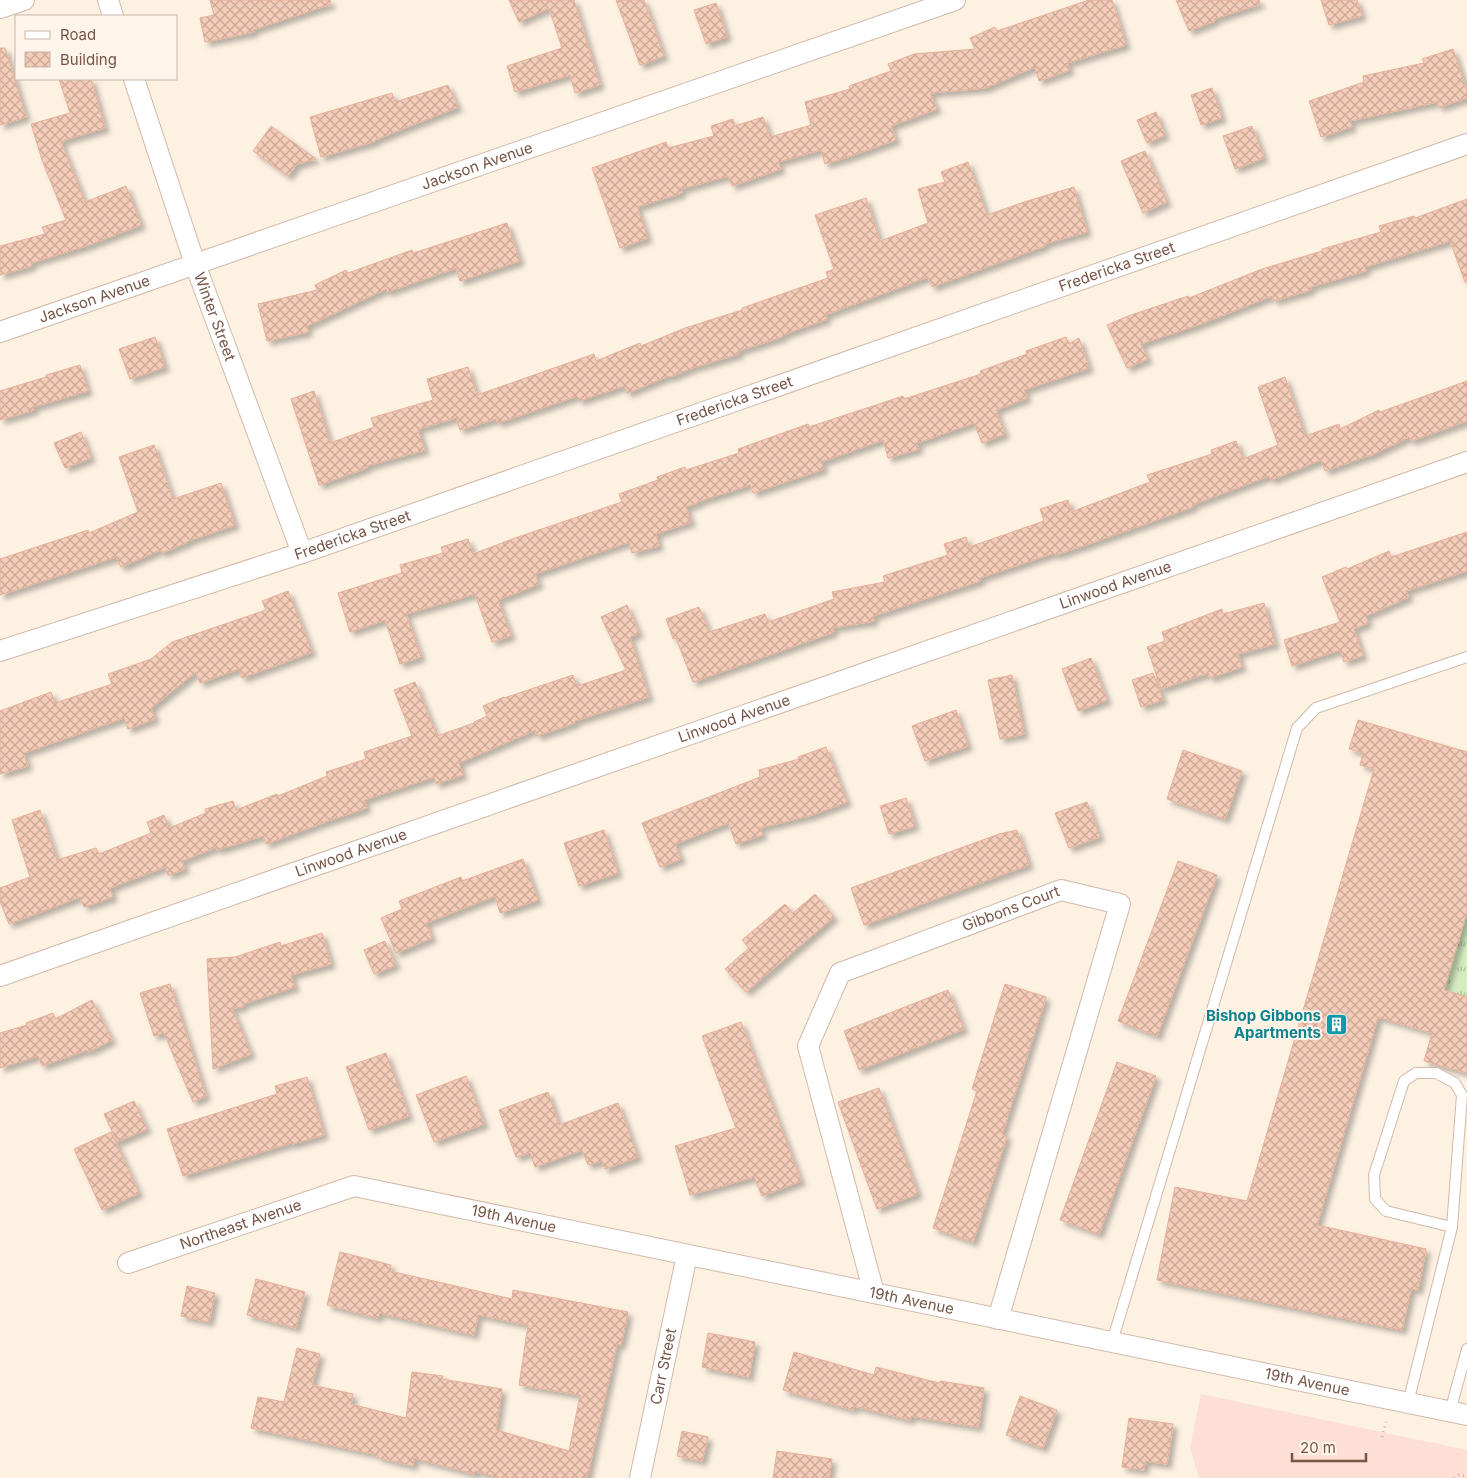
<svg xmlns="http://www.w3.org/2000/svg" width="1467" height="1478" font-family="Inter,sans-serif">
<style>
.commercial{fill:#fedfd5}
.park{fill:url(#park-tufts)}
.building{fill:url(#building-cross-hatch);stroke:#e7b098;filter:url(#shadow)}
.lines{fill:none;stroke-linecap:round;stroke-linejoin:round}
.service-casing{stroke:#d1b9ab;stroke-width:12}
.minor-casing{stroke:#d1b9ab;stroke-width:22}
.path{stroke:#d9af9c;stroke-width:3;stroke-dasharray:1 4;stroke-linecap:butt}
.service{stroke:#fff;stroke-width:10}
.minor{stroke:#fff;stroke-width:20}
.labels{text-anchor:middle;stroke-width:4;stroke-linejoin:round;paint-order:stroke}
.street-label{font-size:15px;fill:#765547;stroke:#fff5ea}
.culture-label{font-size:15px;font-weight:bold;fill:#0d838f;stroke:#fff5ea;text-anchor:end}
</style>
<defs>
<pattern id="park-tufts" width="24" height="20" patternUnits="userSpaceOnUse" patternTransform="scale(1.25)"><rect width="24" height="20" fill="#d5ebc0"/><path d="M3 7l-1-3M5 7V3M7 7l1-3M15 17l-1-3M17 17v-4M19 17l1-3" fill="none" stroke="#b1c19e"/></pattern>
<pattern id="building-cross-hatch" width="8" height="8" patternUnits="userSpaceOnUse" patternTransform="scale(1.25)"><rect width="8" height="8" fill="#f4ccb9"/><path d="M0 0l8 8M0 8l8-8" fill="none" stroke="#caa898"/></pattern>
<filter id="shadow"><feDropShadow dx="4.5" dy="4.5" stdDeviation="2.5" flood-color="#0004"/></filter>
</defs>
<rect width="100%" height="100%" fill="#fdf1e2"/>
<!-- commercial -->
<polygon class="commercial" points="1201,1394 1467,1450 1467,1478 1199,1478 1190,1447"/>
<!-- park -->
<polygon class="park" points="1467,912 1467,997 1444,990"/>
<!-- building -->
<g class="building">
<polygon points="210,0 330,0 331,4 253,30 254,32 205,42 200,18 214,15"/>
<polygon points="509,0 574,0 600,85 575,93 570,75 515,92 507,66 562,48 549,8 519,22"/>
<polygon points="616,0 644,0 664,56 640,65"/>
<polygon points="1089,0 1112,0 1126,45 1067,63 1070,70 1039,81 1035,67 985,88 930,93 937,109 891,126 896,140 845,158 825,164 821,150 778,162 781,169 732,186 728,176 681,189 682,193 637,207 648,238 620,248 592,168 666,142 668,148 714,136 711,126 733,119 735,126 763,117 770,137 811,125 805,102 850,89 849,86 891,71 888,64 914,54 975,49 970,38 995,27 997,31"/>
<polygon points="1176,0 1259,0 1260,4 1214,19 1215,21 1189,31"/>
<polygon points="1321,0 1357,0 1362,16 1329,25"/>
<polygon points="716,3 727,37 706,44 694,10"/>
<polygon points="0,48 5,48 26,117 0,125"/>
<polygon points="1453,49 1467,91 1467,98 1439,107 1437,102 1350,121 1352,127 1321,137 1309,101 1364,82 1363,76 1424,63 1422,59"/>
<polygon points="59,79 91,79 105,128 64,140 64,142 61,142 85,202 126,186 141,225 89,245 31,263 32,266 0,275 0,246 45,234 42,227 66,220 42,160 31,124 70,113"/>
<polygon points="448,85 458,107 375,140 376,141 321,157 310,117 392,93 395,102"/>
<polygon points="1212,88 1222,118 1201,125 1191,95"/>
<polygon points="1156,112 1165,135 1147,143 1137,120"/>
<polygon points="271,126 316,159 297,164 288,176 253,151"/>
<polygon points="1252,126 1264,158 1235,169 1223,136"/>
<polygon points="1145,151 1167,202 1143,213 1121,161"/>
<polygon points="968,162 987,215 1024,202 1074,187 1087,232 1044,244 1045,246 932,287 928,277 825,315 827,319 782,335 782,337 738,351 739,354 692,368 670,377 669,376 627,393 624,386 579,401 577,396 498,423 496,419 460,430 456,418 418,429 425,450 366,466 367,468 319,485 291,399 314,391 330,443 374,427 371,418 433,400 427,379 468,367 477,395 594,354 596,361 640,343 641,346 685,328 742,310 742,308 828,278 826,272 834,269 815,215 866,198 880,241 928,223 918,189 945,182 941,172"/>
<polygon points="1467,199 1467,282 1465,282 1450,241 1365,267 1366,271 1310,287 1311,290 1274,301 1272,296 1198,325 1141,344 1148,359 1127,368 1107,325 1128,316 1188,296 1189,298 1262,269 1322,251 1322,249 1381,232 1379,226 1414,216 1415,218"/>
<polygon points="507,223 520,261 460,281 456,268 387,292 386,289 307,326 308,332 267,341 258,304 317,290 315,285 346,270 348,273 412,250 413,253"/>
<polygon points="155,337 165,367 130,379 119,349"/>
<polygon points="1066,337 1069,344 1079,338 1089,368 1024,390 1027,398 996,410 1005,434 982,443 974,423 917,443 919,449 888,458 883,440 821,462 824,469 753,493 750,485 697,502 698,503 686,507 691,522 656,534 659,546 632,553 629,542 535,574 539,584 498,600 511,636 492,642 475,594 406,614 421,657 400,664 385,620 350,632 338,593 402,573 400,565 443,553 441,547 468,539 473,554 515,538 622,502 619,494 658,480 657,477 685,467 686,470 739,453 738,449 808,424 809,427 903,396 904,399 981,374 980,371 1027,354 1026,351"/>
<polygon points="80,365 88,391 33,407 34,410 0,420 0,391 46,377 46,375"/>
<polygon points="1285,377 1305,436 1339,424 1340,429 1379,410 1380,412 1467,381 1467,421 1411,441 1409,437 1370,456 1370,455 1325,471 1321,460 1271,480 1269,476 1192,505 1193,507 1086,545 1055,555 1054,553 980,578 980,581 873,616 874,621 832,628 834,632 693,682 676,638 673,639 666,619 699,607 709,632 765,614 768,622 834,599 832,592 885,582 883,576 948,555 944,544 966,537 969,547 1044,521 1040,509 1068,500 1071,512 1150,482 1147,475 1212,454 1211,450 1236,441 1243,459 1278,445 1258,387"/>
<polygon points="81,432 91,458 65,468 54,443"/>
<polygon points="154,445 173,499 221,483 235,525 188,541 188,542 162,553 160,550 121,567 116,557 0,595 0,559 88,530 89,533 138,512 119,457"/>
<polygon points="1467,532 1467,571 1406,591 1409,597 1366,616 1368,623 1354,629 1363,656 1344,662 1340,650 1292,666 1284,640 1340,622 1322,577 1346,567 1347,569 1389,551 1391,557"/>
<polygon points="288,591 312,652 242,678 239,669 200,683 196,672 151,708 155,719 128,729 124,718 24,753 28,766 0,774 0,711 51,692 55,703 112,684 108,674 151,659 172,642 266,610 262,601"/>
<polygon points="1264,603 1275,644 1238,654 1242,667 1210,678 1208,673 1161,689 1147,647 1165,641 1162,632 1222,609 1223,614"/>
<polygon points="627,605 639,633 630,637 649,697 575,721 575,723 537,736 535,730 459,763 463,775 436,784 434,777 364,800 367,808 325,822 266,844 263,836 217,850 217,847 182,861 185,869 168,875 165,867 110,888 113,897 84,907 80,897 9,924 0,901 0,888 30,877 12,820 40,810 57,860 96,848 99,854 151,833 147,822 164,815 169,828 206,813 205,809 233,801 236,810 277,794 278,796 327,776 326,772 366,759 364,752 412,736 394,690 415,682 437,736 474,723 474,722 487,716 483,706 504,697 504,698 573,675 577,686 626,670 601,617"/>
<polygon points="1091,658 1107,700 1078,711 1062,669"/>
<polygon points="1153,673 1163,700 1141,707 1132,680"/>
<polygon points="1012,675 1024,734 1000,739 988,680"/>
<polygon points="956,710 968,746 925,761 912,726"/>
<polygon points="1358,720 1467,752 1467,912 1444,990 1467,997 1467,1073 1424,1061 1432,1033 1378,1017 1317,1225 1426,1249 1418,1290 1411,1289 1402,1330 1157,1280 1175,1187 1247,1201 1374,769 1360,765 1363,753 1349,749"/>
<polygon points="826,747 847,802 812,815 760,828 763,835 736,844 728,823 675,844 681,859 660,867 642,823 760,777 759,770 799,759 798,757"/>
<polygon points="1183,750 1242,771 1225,819 1167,799"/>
<polygon points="906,798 915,826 889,834 880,806"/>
<polygon points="1087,802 1100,837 1069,848 1055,813"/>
<polygon points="604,830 618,873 579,886 564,843"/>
<polygon points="1017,830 1029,865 864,925 851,888 999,834"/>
<polygon points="523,859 538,900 500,913 495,896 426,923 432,938 396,953 381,918 402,909 399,901 461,877 462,881"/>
<polygon points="1178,861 1217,875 1157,1036 1118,1021"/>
<polygon points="815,894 834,917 746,992 725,969 749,948 742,940 785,904 793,913"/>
<polygon points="322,933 331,964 291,975 295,987 243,1004 243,1007 232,1008 251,1054 213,1069 207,959 235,957 280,942 281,946"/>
<polygon points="385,941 396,965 374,974 364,950"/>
<polygon points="170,984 206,1096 193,1102 164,1033 154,1036 140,993"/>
<polygon points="1005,984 1046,997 1002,1134 1007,1136 973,1242 933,1228 977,1091 972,1089"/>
<polygon points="948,990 964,1029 859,1070 844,1031"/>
<polygon points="92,1000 112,1040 88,1052 87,1050 42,1066 38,1056 0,1068 0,1033 27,1025 26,1023 53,1013 55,1019"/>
<polygon points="741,1022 801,1181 762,1196 754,1177 690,1195 675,1146 736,1128 702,1036"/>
<polygon points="386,1053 409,1116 369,1130 346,1067"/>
<polygon points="1117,1062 1156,1076 1099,1234 1060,1220"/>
<polygon points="466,1076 484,1124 434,1142 416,1095"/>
<polygon points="307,1077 324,1135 292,1144 291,1143 183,1176 167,1129 277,1094 275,1086"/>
<polygon points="879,1088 918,1194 877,1209 838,1102"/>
<polygon points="548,1092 559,1125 618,1103 638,1157 605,1169 602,1161 588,1165 582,1150 535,1167 530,1153 516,1157 499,1110"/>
<polygon points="134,1101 147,1129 117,1142 104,1114"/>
<polygon points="111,1132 139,1193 102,1210 74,1149"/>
<polygon points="340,1252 391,1265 390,1271 512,1299 513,1290 628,1312 621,1345 617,1344 587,1478 500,1478 475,1471 474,1474 414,1458 413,1466 377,1457 378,1455 251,1428 258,1397 284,1402 297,1348 320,1354 312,1385 353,1394 351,1404 406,1418 412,1372 443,1376 442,1379 502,1389 496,1430 569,1451 580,1395 519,1385 528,1325 478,1315 474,1335 380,1313 378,1318 327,1305"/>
<polygon points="256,1279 305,1292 296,1328 247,1315"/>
<polygon points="187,1286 215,1293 209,1322 181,1316"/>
<polygon points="708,1333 755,1342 749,1377 702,1367"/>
<polygon points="794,1352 874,1375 876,1367 939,1383 940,1381 984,1388 978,1427 911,1416 910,1420 854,1406 853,1410 783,1390"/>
<polygon points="1020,1396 1057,1410 1043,1448 1006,1435"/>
<polygon points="1129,1418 1173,1424 1167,1464 1145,1461 1144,1470 1122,1467"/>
<polygon points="682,1431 708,1437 702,1461 677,1456"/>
<polygon points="777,1451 832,1459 829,1478 773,1478"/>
</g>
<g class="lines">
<defs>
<g id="service">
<polyline points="1112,1342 1297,728 1316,708 1467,657"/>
<polyline points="1408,1403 1452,1227 1462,1095 1455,1083 1436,1073 1416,1073 1404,1081 1374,1175 1375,1199 1386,1211 1452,1227"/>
<polyline points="1450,1412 1467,1349"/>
</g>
<g id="minor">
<polyline points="108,0 113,16"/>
<polyline points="0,8 24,0"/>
<path id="s1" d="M134,79L195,264L302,553"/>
<path id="s2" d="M0,332L955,0"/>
<path id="s3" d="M0,651L302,553L1467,144"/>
<path id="s4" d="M0,976L1467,462"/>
<path id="s5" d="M128,1263L354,1186L1467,1415"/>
<path id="s6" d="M874,1293L808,1046L840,973L1061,890L1120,904L998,1319"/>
<path id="s7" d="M640,1478L687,1255"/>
</g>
</defs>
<!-- service casing -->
<use href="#service" class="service-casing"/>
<!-- minor casing -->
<use href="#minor" class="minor-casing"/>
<!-- path -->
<g class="path">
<polyline points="1382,1437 1386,1422"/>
<polyline points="1454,1478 1459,1475 1467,1476"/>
</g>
<!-- service -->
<use href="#service" class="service"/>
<!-- minor -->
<use href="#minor" class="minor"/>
</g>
<!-- icons -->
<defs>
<symbol id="building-square" viewBox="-11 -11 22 22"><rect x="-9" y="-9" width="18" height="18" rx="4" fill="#0f9aa8" stroke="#fff5ea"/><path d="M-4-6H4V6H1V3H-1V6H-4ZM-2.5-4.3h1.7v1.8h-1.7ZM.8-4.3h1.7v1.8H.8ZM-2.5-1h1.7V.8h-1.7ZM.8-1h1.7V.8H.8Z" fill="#fff"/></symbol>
</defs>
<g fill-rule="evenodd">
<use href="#building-square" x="1324" y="1012" width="25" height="25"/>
</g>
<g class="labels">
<!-- street labels -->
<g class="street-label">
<text dy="5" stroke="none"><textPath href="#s2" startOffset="505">Jackson Avenue</textPath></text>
<text dy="5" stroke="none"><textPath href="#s3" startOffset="1181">Fredericka Street</textPath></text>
<text dy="5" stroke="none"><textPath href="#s2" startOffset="100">Jackson Avenue</textPath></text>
<text dy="5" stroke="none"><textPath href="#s1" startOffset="251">Winter Street</textPath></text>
<text dy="5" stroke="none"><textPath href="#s3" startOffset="776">Fredericka Street</textPath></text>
<text dy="5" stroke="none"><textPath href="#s3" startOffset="371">Fredericka Street</textPath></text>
<text dy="5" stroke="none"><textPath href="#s4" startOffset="1182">Linwood Avenue</textPath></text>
<text dy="5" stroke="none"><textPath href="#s4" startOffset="778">Linwood Avenue</textPath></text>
<text dy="5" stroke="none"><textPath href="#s4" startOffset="372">Linwood Avenue</textPath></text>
<text dy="5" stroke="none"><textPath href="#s6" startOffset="518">Gibbons Court</textPath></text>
<text dy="5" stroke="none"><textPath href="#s5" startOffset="402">19th Avenue</textPath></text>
<text dy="5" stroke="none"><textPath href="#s5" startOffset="119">Northeast Avenue</textPath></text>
<text dy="5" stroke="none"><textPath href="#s5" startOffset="808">19th Avenue</textPath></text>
<text dy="5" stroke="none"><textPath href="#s7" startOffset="114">Carr Street</textPath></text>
<text dy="5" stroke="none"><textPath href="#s5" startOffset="1212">19th Avenue</textPath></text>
</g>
<!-- culture labels -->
<g class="culture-label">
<text x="1321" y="1021">Bishop Gibbons<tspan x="1321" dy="17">Apartments</tspan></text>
</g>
</g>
<!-- legend -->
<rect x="15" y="15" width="162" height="65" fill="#fff5ea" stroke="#c8b5a9"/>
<rect x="25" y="31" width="25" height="8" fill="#ffffff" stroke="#c8b5a9"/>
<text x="60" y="40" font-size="15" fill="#765547">Road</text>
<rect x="25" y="52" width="25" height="15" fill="url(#building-cross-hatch)" stroke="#c8b5a9"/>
<text x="60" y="65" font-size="15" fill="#765547">Building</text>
<!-- scale -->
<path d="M1292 1453v8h74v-8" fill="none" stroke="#765547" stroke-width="2.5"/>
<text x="1300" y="1453" font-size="15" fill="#765547" stroke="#fff5ea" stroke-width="4" paint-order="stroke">20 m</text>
</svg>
